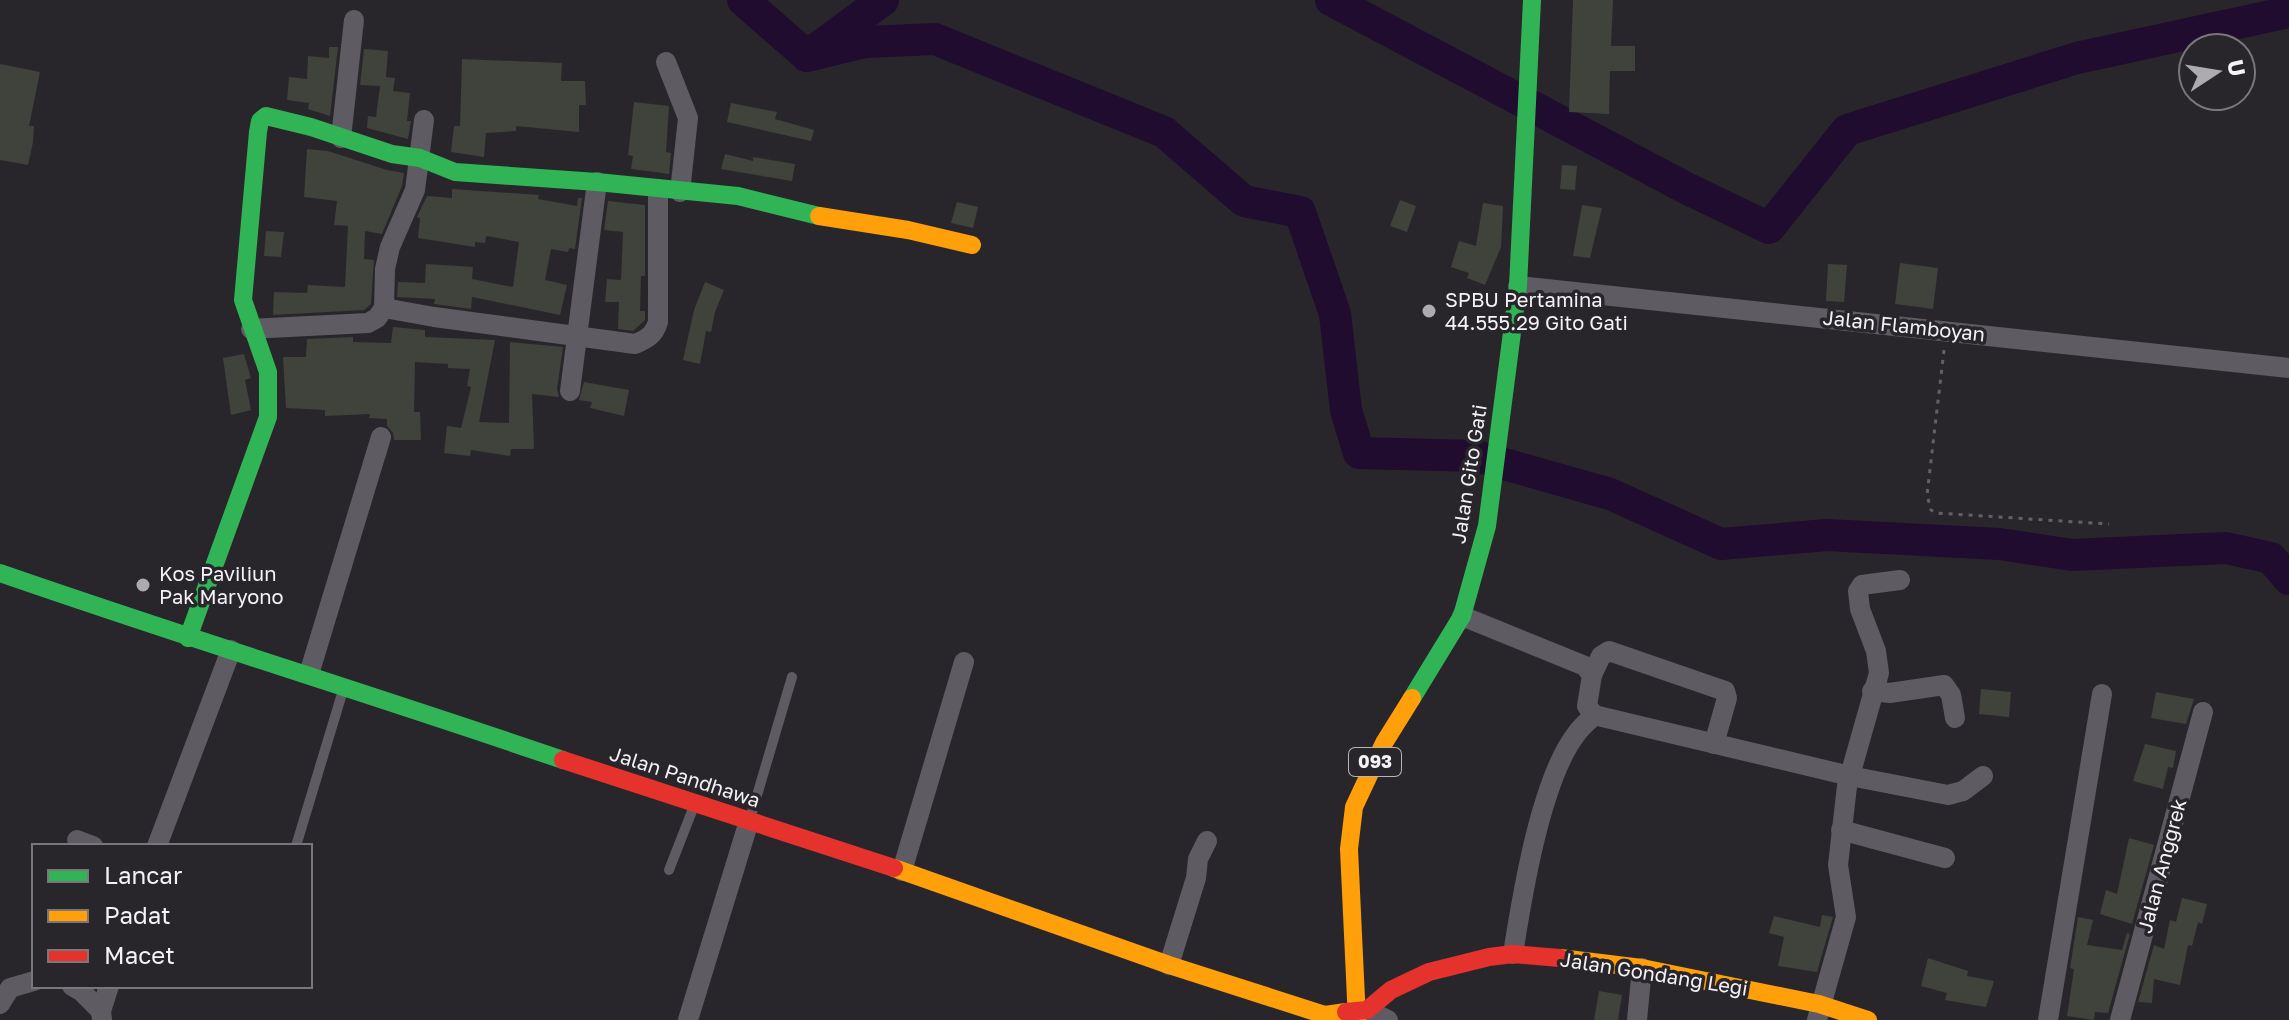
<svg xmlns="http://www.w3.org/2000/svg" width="2289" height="1020" font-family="'Golos Text',sans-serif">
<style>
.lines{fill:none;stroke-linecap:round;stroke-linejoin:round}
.river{stroke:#1f0c2f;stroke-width:32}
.building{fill:#40423c}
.path{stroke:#636166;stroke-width:3;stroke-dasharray:4 6;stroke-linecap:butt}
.lane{stroke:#5e5c62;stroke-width:10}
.street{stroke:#5e5c62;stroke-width:20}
.fast{stroke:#30b455;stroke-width:18}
.slow{stroke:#ff9f0a;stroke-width:18}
.jam{stroke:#e5322d;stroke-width:18}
.poi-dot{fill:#adabaf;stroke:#28252b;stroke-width:3}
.labels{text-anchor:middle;stroke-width:7;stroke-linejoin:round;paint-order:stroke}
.shield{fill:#28252b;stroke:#b7b4b9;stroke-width:2}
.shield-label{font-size:18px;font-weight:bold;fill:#f4f2f6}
.poi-label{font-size:20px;fill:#f4f2f6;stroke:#28252b;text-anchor:start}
.street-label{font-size:20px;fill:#f4f2f6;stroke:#28252b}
</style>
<rect width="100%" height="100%" fill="#28262a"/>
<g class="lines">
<!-- river -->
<g class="river">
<polyline points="743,0 807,56 883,0"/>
<polyline points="1331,0 1686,188 1769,228 1847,130 2077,58 2289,12"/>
<polyline points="807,56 865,42 935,39 1164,132 1244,201 1300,212 1335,314 1346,410 1359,453 1476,456 1610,494 1721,544 1827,535 2000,544 2072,555 2226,548 2271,558 2289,579"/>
</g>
</g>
<!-- building -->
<g class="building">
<polygon points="1573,0 1613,0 1611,46 1635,46 1635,71 1610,71 1609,114 1569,112"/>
<polygon points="329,47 338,47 330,116 308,109 309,103 287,100 289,77 307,79 308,56 329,58"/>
<polygon points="364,49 388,51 386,77 395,78 393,91 410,93 407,121 411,121 408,139 367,128 368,116 376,117 380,86 360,85"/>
<polygon points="462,59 562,63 561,81 585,81 586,105 579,105 579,132 516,126 516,131 486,133 484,157 451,152 454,126 460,126"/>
<polygon points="0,64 40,72 29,126 34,126 33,142 28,165 0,160"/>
<polygon points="634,102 669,106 666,152 671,153 669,174 631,169 633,156 628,155"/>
<polygon points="731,103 777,112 775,119 814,130 811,141 727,122"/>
<polygon points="307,149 328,151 387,170 404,173 402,186 382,234 365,231 364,259 374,260 371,304 364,310 273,315 274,292 307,293 308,285 345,287 348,226 334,225 337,201 304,197"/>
<polygon points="725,154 753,161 753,157 795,164 792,181 721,169"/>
<polygon points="1562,165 1577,166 1575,190 1560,189"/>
<polygon points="452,189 539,195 538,199 577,206 578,198 582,198 575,249 569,248 568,252 551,249 545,280 567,285 560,315 472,297 471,309 434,304 435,299 397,297 398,282 425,283 426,264 473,267 472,279 513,287 519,242 486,236 485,243 475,242 475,247 418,238 420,218 417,217 427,196 452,198"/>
<polygon points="1400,200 1416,206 1407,232 1390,226"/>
<polygon points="608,201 645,205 645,276 641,276 640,311 645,311 645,320 633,331 618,329 619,302 605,302 607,279 621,280 623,232 604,230"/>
<polygon points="957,202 978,207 973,228 951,223"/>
<polygon points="1483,203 1503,206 1501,247 1485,285 1467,278 1469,273 1451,267 1459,241 1476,246"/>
<polygon points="1582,205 1602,208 1590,258 1573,256"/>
<polygon points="266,231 284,232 281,257 264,256"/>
<polygon points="1900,263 1938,268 1933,309 1895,304"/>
<polygon points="1828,264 1847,265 1844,302 1826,301"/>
<polygon points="705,282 724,290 715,312 711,332 706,331 700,364 683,360 694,310"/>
<polygon points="393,327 425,330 425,337 495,340 479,422 509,423 510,342 563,347 557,389 559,397 532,394 534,449 511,449 510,456 471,450 470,456 444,453 447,426 461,428 471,387 467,386 470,369 448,368 448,364 415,362 414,412 420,412 421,440 394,440 393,433 387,426 387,419 369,418 370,414 325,416 325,410 286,408 283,357 306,357 307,339 353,337 353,342 391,343"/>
<polygon points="244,354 251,378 245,380 251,410 231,415 223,358"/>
<polygon points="584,382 629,390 624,416 590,408 592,402 579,400"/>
<polygon points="1981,689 2011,692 2009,717 1979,714"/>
<polygon points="2156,692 2194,699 2186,724 2151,718"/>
<polygon points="2145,744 2176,751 2173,768 2168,767 2163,789 2133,781"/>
<polygon points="2129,838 2154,845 2132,924 2100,914 2106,890 2117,894"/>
<polygon points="2182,898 2207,904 2202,924 2198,922 2192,946 2188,945 2180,985 2154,979 2152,1003 2138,1002 2154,945 2164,949 2170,920 2176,922"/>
<polygon points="1822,915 1833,917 1817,972 1778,966 1784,937 1769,933 1774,916 1820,927"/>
<polygon points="2078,917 2093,920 2087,945 2122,950 2127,933 2130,934 2108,1013 2095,1012 2094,1020 2067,1016 2074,969 2070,968"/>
<polygon points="1928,958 1968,971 1967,976 1994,981 1986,1007 1945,1000 1947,993 1921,986"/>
<polygon points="1599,991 1622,995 1618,1020 1594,1020"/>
</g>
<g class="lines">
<!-- path -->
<polyline class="path" points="1944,350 1927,495 1931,510 1936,513 2109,524"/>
<!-- lane -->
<g class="lane">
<polyline points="750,819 792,677"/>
<polyline points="296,846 344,687"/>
<polyline points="669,870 694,806"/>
</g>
<!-- street -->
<g class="street">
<polyline points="666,62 688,118 680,192"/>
<polyline points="341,138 354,20"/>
<polyline points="1518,286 2289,368"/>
<path d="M384,308L434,317L635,344C647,339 654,335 658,322V189"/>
<polyline points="251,329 368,323 377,318 384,308 385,269 390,247 415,190 424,120"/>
<polyline points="570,391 597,182"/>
<polyline points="1462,616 1585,666 1592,675 1587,706 1594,715 1850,776 1948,795 1963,791 1983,776"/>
<polyline points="309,674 381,437"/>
<polyline points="1592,675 1601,656 1609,651 1725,691 1727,698 1714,744"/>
<polyline points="1872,691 1890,693 1944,685 1951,695 1955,718"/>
<polyline points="1841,830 1945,858"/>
<polyline points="77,840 93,846"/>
<polyline points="157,846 231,650"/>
<polyline points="902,871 964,662"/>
<path d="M1513,954C1522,896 1541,778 1577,733C1582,726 1589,721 1594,715"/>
<polyline points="1169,965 1196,878 1198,859 1207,841"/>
<polyline points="72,986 81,991 101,1011"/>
<polyline points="0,1004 10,988 34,981"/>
<polyline points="1367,1010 1388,1020"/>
<polyline points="102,1020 101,1011 109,986"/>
<polyline points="688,1020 749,821"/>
<polyline points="1637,1020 1642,968"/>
<polyline points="1817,1020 1846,917 1838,865 1847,786 1879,673 1876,651 1860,609 1858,591 1862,585 1900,580"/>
<polyline points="2048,1020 2102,694"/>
<polyline points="2120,1020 2203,712"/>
</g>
<!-- fast -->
<g class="fast">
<path d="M0,573C187,638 376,696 563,760"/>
<polyline points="188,638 268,417 268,372 243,300 258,132 260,121 266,116 311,127 392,154 420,158 455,172 597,182 738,196 819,216"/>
<polyline points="1412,698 1462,616 1487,526 1518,286 1532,0"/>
</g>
<!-- slow -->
<g class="slow">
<polyline points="819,216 908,230 972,245"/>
<polyline points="894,868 1169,965 1325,1015 1346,1012"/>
<polyline points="1560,958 1642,968 1819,1004 1868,1020"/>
<polyline points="1357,1020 1349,849 1354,807 1384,743 1412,698"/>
</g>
<!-- jam -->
<g class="jam">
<polyline points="563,760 894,868"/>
<polyline points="1346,1012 1367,1010 1391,990 1429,972 1489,957 1513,954 1560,958"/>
</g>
</g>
<!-- markers -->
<g class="poi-dot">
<circle cx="1429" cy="311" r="8"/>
<circle cx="143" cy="585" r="8"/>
</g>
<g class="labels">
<!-- shield labels -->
<rect class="shield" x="1349" y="748" width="52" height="28" rx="6"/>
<g class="shield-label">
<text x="1375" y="768">093</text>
</g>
<!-- poi labels -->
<g class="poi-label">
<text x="1445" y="307">SPBU Pertamina<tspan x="1445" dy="23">44.555.29 Gito Gati</tspan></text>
<text x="159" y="581">Kos Paviliun<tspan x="159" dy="23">Pak Maryono</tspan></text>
</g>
<!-- street labels -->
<g class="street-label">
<text transform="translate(1904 326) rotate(6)" y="7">Jalan Flamboyan</text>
<text transform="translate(1469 474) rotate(-81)" y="7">Jalan Gito Gati</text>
<text transform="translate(685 777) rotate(18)" y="7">Jalan Pandhawa</text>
<text transform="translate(2162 866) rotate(-75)" y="7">Jalan Anggrek</text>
<text transform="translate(1654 974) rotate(9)" y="7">Jalan Gondang Legi</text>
</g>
</g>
<!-- legend -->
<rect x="32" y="844" width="280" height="144" fill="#28252b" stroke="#7a777c" stroke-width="2"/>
<rect x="48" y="870" width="40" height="12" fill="#30b455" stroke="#7a777c" stroke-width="2"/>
<text x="104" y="884" font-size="24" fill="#f4f2f6">Lancar</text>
<rect x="48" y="910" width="40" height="12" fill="#ff9f0a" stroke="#7a777c" stroke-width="2"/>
<text x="104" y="924" font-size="24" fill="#f4f2f6">Padat</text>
<rect x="48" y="950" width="40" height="12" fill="#e5322d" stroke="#7a777c" stroke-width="2"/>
<text x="104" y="964" font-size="24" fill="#f4f2f6">Macet</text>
<!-- north arrow -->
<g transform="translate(2217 72) rotate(78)"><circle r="38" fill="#28252b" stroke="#7a777c" stroke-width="2"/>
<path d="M0-6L14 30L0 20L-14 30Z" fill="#adabaf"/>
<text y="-12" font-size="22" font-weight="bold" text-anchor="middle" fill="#f4f2f6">U</text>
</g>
</svg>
